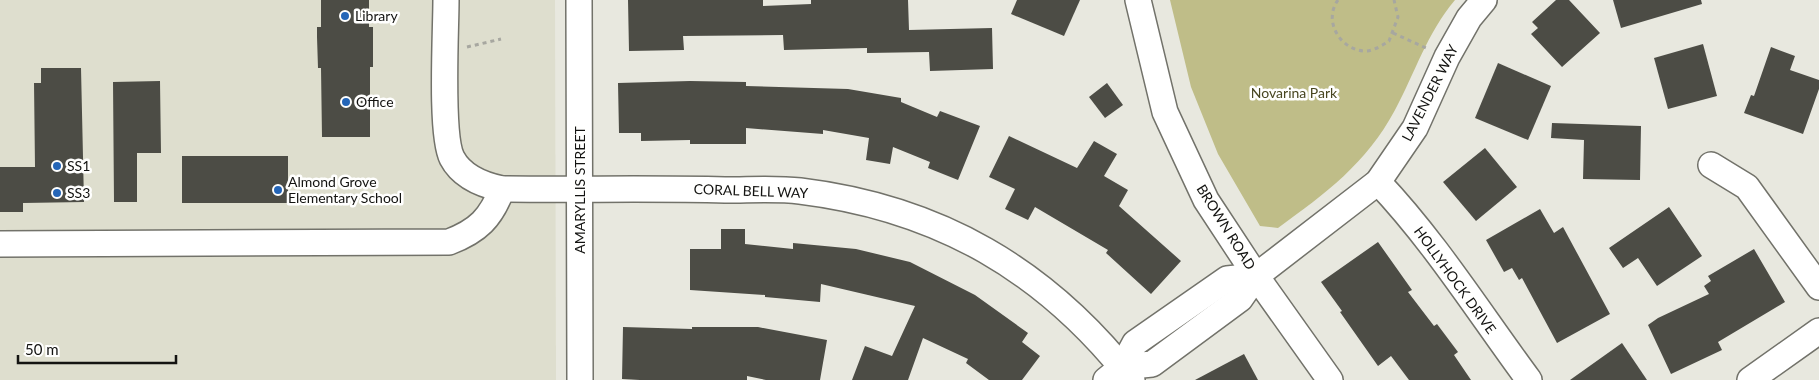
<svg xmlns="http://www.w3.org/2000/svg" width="1819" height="380" font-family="Lato,sans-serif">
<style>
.built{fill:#dedece}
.green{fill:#bfbd88}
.building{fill:#4c4c45}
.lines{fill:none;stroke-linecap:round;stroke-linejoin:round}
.minor-casing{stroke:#72726a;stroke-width:28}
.path{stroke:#a7a7a0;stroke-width:3;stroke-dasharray:4 4;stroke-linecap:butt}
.minor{stroke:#fff;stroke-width:25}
.poi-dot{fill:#2465b7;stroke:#fffffe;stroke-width:2}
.labels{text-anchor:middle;stroke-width:5;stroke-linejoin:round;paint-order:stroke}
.poi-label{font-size:14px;fill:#131311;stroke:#fffffe;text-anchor:start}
.park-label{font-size:14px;fill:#484620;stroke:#fffffe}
.street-label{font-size:14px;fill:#131311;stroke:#fffffe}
</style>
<rect width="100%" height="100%" fill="#e8e8df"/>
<!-- built -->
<polygon class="built" points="0,0 555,0 556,380 0,380"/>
<!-- green -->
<path class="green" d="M1170,0H1455C1427,33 1415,73 1395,110C1366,164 1326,193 1278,228L1260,226L1218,154L1191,87Z"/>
<!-- building -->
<g class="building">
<polygon points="321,0 369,0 369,27 373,27 373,67 370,67 370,137 322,137 321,68 318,68 317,37 317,27 321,27"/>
<polygon points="628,0 763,0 763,6 811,4 811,0 908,0 909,30 992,28 993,69 930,71 929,52 867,53 867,48 784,50 783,35 683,36 684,50 629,51"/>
<polygon points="1017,0 1080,0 1064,36 1011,14"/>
<polygon points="1556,0 1569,0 1600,33 1562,67 1531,34 1538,28 1532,22"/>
<polygon points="1613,0 1701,0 1702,4 1621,28"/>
<polygon points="1703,44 1717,96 1668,109 1654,58"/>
<polygon points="1771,47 1795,56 1790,70 1819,80 1819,89 1803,134 1744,113 1751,95 1754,96"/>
<polygon points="1498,63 1551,86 1528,140 1475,118"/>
<polygon points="41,68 81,68 84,202 23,203 23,212 0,212 0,167 35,167 34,83 41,83"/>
<polygon points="160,81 161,153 137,153 137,202 114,202 113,82"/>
<polygon points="690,81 746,82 746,86 848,89 901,98 901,102 937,117 940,111 980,126 958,180 928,168 930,162 893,147 890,164 866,160 869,138 823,130 823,134 746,128 746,144 690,144 690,140 641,141 641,133 619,133 618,83"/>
<polygon points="1107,83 1123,105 1105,118 1089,97"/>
<polygon points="1552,123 1641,126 1640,180 1583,179 1584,140 1551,138"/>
<polygon points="1009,136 1077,168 1094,141 1117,154 1104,176 1128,190 1119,206 1181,261 1151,294 1106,253 1108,250 1035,207 1028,220 1005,209 1015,189 989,177"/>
<polygon points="1485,148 1517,187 1476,221 1443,182"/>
<rect x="182" y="156" width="106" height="47"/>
<polygon points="1669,207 1702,256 1657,286 1638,258 1623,268 1609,248"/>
<polygon points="1540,209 1554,233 1563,227 1610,314 1557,343 1522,278 1519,280 1512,268 1504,272 1486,240"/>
<polygon points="721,229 745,229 745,244 793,249 793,243 856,249 910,262 975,295 1028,333 1022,342 1040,356 1022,380 989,380 966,363 968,359 923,338 908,380 852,380 865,346 892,356 915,306 821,284 820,302 765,297 765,295 690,290 690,249 721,249"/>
<polygon points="1378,242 1412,290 1408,292 1434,326 1437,324 1458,352 1454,355 1471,380 1409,380 1391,356 1378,366 1340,312 1342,311 1321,282"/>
<polygon points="1754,249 1785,302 1718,342 1722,350 1671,374 1648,325 1658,318 1709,294 1704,286 1711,281 1708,276"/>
<polygon points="623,327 692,329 692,327 758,327 827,340 820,380 766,380 747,376 747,380 640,380 622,379"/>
<polygon points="1622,343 1647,380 1570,380"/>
<polygon points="1244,354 1258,380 1195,380"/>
</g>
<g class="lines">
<defs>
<g id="minor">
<path d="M446,0C446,31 440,135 452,158C462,177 483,185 502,189C577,190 651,188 725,190C750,190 776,188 800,191C939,208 1046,270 1132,380"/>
<polyline points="579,0 580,380"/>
<polyline points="1138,0 1165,112 1206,200 1256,276 1330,380"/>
<polyline points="1711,165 1747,187 1819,287"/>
<path d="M1378,182C1435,242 1480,314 1529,380"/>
<path d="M0,244L449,242C478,231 491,218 502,189"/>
<polyline points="1122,367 1152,364 1240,299 1256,276 1378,182 1415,128 1447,57 1469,18 1484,0"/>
<polyline points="1106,380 1122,367 1135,343 1227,279 1256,276"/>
<polyline points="1750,380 1819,331"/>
</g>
</defs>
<!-- minor casing -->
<use href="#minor" class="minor-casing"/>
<!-- path -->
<g class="path">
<path d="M1338,0C1322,22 1342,52 1367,51C1375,50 1383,45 1389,41L1398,17L1394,0"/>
<polyline points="1393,33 1426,48"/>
<polyline points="467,47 501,39"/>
</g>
<!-- minor -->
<use href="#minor" class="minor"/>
</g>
<!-- markers -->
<g class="poi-dot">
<circle cx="345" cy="16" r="5"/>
<circle cx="346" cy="102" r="5"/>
<circle cx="57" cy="166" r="5"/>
<circle cx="278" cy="190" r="5"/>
<circle cx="57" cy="193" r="5"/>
</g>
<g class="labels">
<!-- poi labels -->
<g class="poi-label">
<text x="355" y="21">Library</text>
<text x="356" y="107">Office</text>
<text x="67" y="171">SS1</text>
<text x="288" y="187">Almond Grove<tspan x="288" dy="16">Elementary School</tspan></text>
<text x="67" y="198">SS3</text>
</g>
<!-- park labels -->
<g class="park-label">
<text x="1294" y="98">Novarina Park</text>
</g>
<!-- street labels -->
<g class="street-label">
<text transform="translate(1430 93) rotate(-63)" y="5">LAVENDER WAY</text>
<text transform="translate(580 190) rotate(-90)" y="5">AMARYLLIS STREET</text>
<text transform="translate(751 191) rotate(2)" y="5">CORAL BELL WAY</text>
<text transform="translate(1226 227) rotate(58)" y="5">BROWN ROAD</text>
<text transform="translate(1455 280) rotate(54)" y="5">HOLLYHOCK DRIVE</text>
</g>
</g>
<!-- scale -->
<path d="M18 355v8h158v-8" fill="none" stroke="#131311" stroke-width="2.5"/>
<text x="25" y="355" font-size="15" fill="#131311" stroke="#fffffe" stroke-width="4" paint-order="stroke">50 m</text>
</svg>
